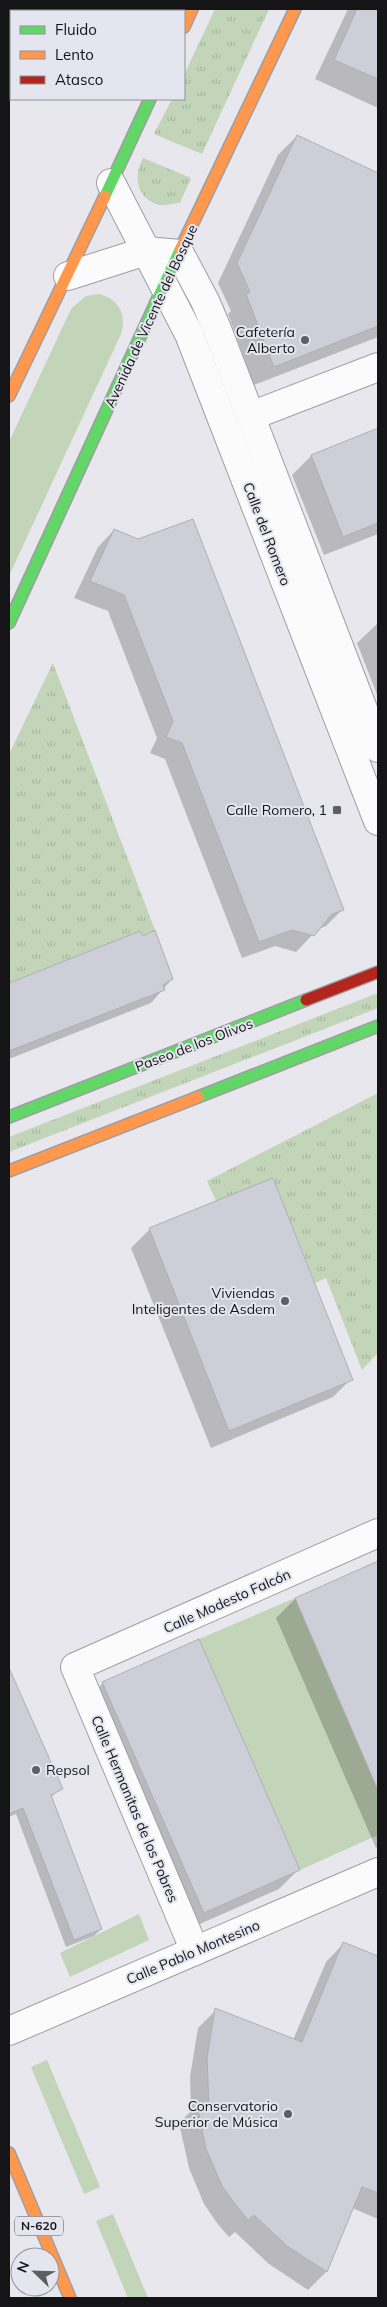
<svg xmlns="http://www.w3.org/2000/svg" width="387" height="2307" font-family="Mulish,sans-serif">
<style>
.grass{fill:url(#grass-tufts)}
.garden{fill:#c3d5b8}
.shadow{fill:#0003}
.building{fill:#ceced9;stroke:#afafb3}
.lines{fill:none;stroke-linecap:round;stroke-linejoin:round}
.street-casing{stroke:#9f9fa3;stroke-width:30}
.fast-casing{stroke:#9f9fa3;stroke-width:14}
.slow-casing{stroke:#9f9fa3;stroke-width:14}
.jam-casing{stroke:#9f9fa3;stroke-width:14}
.street{stroke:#fbfbfc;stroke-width:28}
.fast{stroke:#63d668;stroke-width:11}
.slow{stroke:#ff974d;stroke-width:11}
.jam{stroke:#b3261e;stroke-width:11}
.poi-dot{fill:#5e5e63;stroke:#e5e5ef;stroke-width:2}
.labels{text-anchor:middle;stroke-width:4;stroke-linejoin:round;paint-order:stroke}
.shield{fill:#e5e5ef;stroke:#535358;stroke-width:1}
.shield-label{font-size:12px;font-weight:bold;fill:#151518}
.street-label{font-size:14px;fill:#151518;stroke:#e5e5ef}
.poi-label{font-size:14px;fill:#151518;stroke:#e5e5ef;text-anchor:end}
</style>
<defs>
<pattern id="grass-tufts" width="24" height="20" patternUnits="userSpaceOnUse" patternTransform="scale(1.25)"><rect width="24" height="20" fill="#c3d5b8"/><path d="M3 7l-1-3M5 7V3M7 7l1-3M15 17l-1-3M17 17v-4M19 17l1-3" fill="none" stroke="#a7b69d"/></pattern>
</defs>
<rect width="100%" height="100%" fill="#e7e7ed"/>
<!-- grass -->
<g class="grass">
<polygon points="215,9 269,9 202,154 154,134 172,99 184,99 184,75"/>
<path d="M143,158L191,178L180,203C174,203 166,206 160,205C136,199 133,176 143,158Z"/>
<polygon points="53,663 155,930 143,936 140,931 9,983 9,754"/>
<polygon points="378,993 378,1008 9,1152 9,1137"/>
<polygon points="378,1093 378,1353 362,1370 326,1278 315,1283 273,1178 216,1201 207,1181"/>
</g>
<!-- garden -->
<g class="garden">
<path d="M99,294C119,299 127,315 121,334L9,576V442L71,309L86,296Z"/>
<polygon points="295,1598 378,1790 378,1835 300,1870 199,1639"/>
<polygon points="139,1914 149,1940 70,1977 60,1953"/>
<polygon points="47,2060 100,2187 84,2194 31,2067"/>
<polygon points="113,2214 148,2298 128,2298 96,2221"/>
</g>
<!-- shadow -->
<g class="shadow">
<polygon points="348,9 378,9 378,108 315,79"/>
<polygon points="297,136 378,175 378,337 254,385 228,314 231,311 218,283 278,155"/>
<polygon points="378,429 378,534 324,555 292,475 311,456"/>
<polygon points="114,530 343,909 326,926 318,929 296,952 275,946 242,958 165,759 150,753 157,738 108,611 74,598 98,547"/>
<polygon points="378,623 378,697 357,643"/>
<polygon points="140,932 172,979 151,1003 9,1059 9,985"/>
<polygon points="272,1179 351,1379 333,1397 211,1448 131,1248 149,1230"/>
<polygon points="378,1562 378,1846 376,1848 276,1618 295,1599"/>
<polygon points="103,1683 298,1870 279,1889 184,1931 84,1702"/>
<polygon points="25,1708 61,1788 51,1797 101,1929 94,1936 66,1947 16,1814 9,1817 9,1715"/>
<polygon points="344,1943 378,1957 378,2082 371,2099 378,2102 378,2219 352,2208 326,2272 308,2290 269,2264 235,2232 229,2237 217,2223 204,2204 189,2168 179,2123 191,2111 190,2077 198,2028 216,2010 293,2040 326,1962"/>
</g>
<!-- building -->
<g class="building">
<polygon points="357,9 378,9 378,79 334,60"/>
<polygon points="297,135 378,173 378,326 274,367 246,294 250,292 237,263"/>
<polygon points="378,428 378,523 343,537 311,455"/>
<polygon points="193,519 344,910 332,914 314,936 292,930 259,942 182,743 166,737 173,721 124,595 90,581 114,529 138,539"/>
<polygon points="155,930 173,979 163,985 165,990 9,1051 9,983 140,931 143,936"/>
<polygon points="273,1178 353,1380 229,1431 149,1228"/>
<polygon points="378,1561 378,1790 295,1598"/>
<polygon points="199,1639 300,1870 204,1913 102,1682"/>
<polygon points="9,1668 63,1789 51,1795 102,1929 74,1940 23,1808 9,1814"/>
<polygon points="343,1942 378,1956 378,2193 362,2187 327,2272 287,2246 254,2215 248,2220 235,2204 222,2186 206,2149 197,2104 209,2105 207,2058 215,2008 302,2042"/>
</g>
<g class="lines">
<defs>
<g id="street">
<polyline points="111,183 189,334 378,821"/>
<polyline points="68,276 146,251 180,254 205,301 217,329 378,748"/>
<polyline points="251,416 378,367"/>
<polyline points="195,1951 75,1667 378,1533"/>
<polyline points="9,2031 378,1872"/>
</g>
<g id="fast">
<polyline points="105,196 150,99"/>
<polyline points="9,623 180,250"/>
<polyline points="198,1097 378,1026"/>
<polyline points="9,1117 306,1000"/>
</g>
<g id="slow">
<polyline points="184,27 192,9"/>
<polyline points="180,250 295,9"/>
<polyline points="9,396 105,196"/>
<polyline points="9,1171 198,1097"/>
<polyline points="9,2153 70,2298"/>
</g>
<polyline id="jam" points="306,1000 378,972"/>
</defs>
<!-- street casing -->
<use href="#street" class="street-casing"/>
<!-- fast casing -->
<use href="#fast" class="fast-casing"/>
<!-- slow casing -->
<use href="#slow" class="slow-casing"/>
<!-- jam casing -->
<use href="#jam" class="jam-casing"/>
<!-- street -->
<use href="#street" class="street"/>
<!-- fast -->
<use href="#fast" class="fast"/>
<!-- slow -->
<use href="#slow" class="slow"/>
<!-- jam -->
<use href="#jam" class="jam"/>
</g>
<!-- markers -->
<g class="poi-dot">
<circle cx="305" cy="340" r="5"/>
<rect x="332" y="805" width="10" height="10" rx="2.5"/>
<circle cx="285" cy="1301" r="5"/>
<circle cx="36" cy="1770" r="5"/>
<circle cx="288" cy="2114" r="5"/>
</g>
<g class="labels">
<!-- shield labels -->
<rect class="shield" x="15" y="2216.5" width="48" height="19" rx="4"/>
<g class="shield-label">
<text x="39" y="2230">N-620</text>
</g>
<!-- street labels -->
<g class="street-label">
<text transform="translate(151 316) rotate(-65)" y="5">Avenida de Vicente del Bosque</text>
<text transform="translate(267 534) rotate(69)" y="5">Calle del Romero</text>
<text transform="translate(194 1045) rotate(-21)" y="5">Paseo de los Olivos</text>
<text transform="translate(227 1601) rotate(-24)" y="5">Calle Modesto Falcón</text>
<text transform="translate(135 1809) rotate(67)" y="5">Calle Hermanitas de los Pobres</text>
<text transform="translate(193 1952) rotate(-23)" y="5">Calle Pablo Montesino</text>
</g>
<!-- poi labels -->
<g class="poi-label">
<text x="295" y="337">Cafetería<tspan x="295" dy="16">Alberto</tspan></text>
<text x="327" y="815">Calle Romero, 1</text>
<text x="275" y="1298">Viviendas<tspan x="275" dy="16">Inteligentes de Asdem</tspan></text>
<text x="46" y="1775" text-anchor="start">Repsol</text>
<text x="278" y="2111">Conservatorio<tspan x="278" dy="16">Superior de Música</tspan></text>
</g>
</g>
<!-- border -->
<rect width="387" height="2307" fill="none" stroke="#151518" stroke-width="20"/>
<!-- legend -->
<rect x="10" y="10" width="175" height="90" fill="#e5e5ef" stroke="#929299"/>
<rect x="20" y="26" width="25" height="8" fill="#63d668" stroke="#929299"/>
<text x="55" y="35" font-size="15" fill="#151518">Fluido</text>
<rect x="20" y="51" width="25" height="8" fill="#ff974d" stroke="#929299"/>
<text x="55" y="60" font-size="15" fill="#151518">Lento</text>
<rect x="20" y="76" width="25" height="8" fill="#b3261e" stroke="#929299"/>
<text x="55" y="85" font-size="15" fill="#151518">Atasco</text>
<!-- north arrow -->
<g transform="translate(35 2272) rotate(293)"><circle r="24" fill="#e5e5ef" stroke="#929299"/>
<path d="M0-4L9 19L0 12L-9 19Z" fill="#5e5e63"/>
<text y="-8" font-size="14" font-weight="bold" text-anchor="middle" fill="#151518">N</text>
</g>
</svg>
